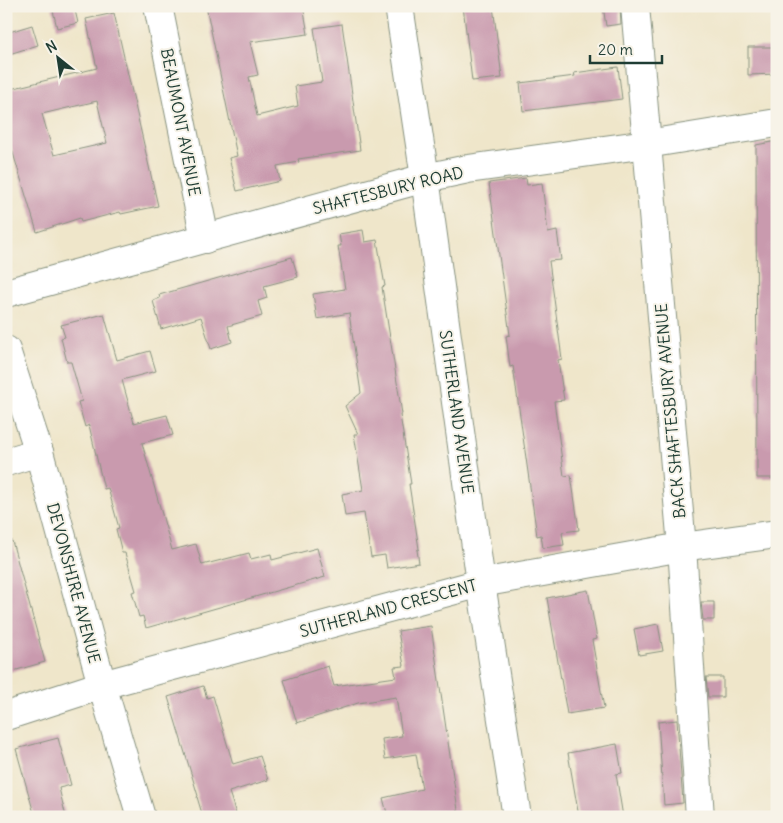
<svg xmlns="http://www.w3.org/2000/svg" width="783" height="823" font-family="Delius,sans-serif">
<style>
.building{fill:#c99aae;fill-rule:evenodd}
.lines{fill:none;stroke-linecap:round;stroke-linejoin:round}
.minor-casing{stroke:#87927f;stroke-width:30}
.minor{stroke:#fff;stroke-width:28}
.labels{text-anchor:middle;stroke-width:4;stroke-linejoin:round;paint-order:stroke}
.street-label{font-size:16px;fill:#1f3d34;stroke:#f7f3e8}
</style>
<rect width="100%" height="100%" fill="#f7f3e8"/>
<filter id="ink" filterUnits="userSpaceOnUse"><feTurbulence type="fractalNoise" baseFrequency=".02" numOctaves="2"/><feDisplacementMap in="SourceGraphic" scale="10" xChannelSelector="R" yChannelSelector="G"/><feConvolveMatrix kernelMatrix="1 2 1 2 8 2 1 2 1" color-interpolation-filters="sRGB"/></filter>
<filter id="wash" filterUnits="userSpaceOnUse"><feTurbulence type="fractalNoise" baseFrequency=".0096" numOctaves="4" result="noise"/><feDisplacementMap in="SourceGraphic" scale="20" xChannelSelector="R" yChannelSelector="G"/><feGaussianBlur stdDeviation="1.12" result="paint"/><feColorMatrix in="noise" values="0 0 0 0 0 0 0 0 0 0 0 0 0 0 0 0 0 1.4 0 .05"/><feComposite in="paint" operator="in"/></filter>
<g filter="url(#wash)">
<rect width="100%" height="100%" fill="#efe6ca"/>
<g id="blocks">
<!-- building -->
<g class="building">
<polygon points="52,6 74,6 78,23 57,28"/>
<polygon points="206,6 303,6 308,34 250,42 258,75 249,77 257,116 298,106 295,86 322,82 314,28 342,24 360,150 298,159 299,162 277,166 280,181 237,191 229,158 237,156"/>
<polygon points="463,6 493,6 502,78 472,81"/>
<polygon points="603,6 620,6 621,24 606,26"/>
<path d="M114,13L158,206L121,214L120,212L81,222L80,218L37,232L6,130V90L97,68L86,19ZM97,101L107,143L54,155L42,114Z"/>
<polygon points="32,25 38,45 6,55 6,33"/>
<polygon points="748,47 777,47 777,74 748,75"/>
<polygon points="618,67 622,99 523,111 520,83 575,76 574,73"/>
<polygon points="777,141 777,478 757,478 756,145"/>
<polygon points="526,178 527,185 542,183 548,233 557,231 561,260 549,261 562,359 558,360 564,400 554,401 564,476 571,475 579,530 562,532 564,545 543,548 541,535 537,536 513,366 510,367 506,336 510,335 489,183"/>
<polygon points="363,230 365,242 377,240 385,286 382,287 402,414 400,415 411,484 409,484 419,549 417,550 419,563 387,568 385,555 371,557 364,513 345,516 342,494 363,490 354,434 358,434 345,406 361,393 349,313 317,319 313,294 345,289 338,246 341,246 339,234"/>
<polygon points="292,257 298,277 264,286 267,298 258,301 262,316 228,326 232,342 211,349 201,317 161,329 153,301 160,298 159,295"/>
<polygon points="104,314 117,360 150,351 156,371 122,380 134,423 167,415 173,435 142,443 172,550 196,544 202,565 249,553 251,559 271,554 272,560 317,548 325,577 146,628 143,616 139,617 132,592 136,591 125,553 122,553 116,529 119,528 108,488 104,489 89,425 85,427 78,402 82,401 71,362 67,362 61,338 65,337 61,325"/>
<polygon points="12,541 45,662 6,673 6,542"/>
<polygon points="588,590 597,639 592,640 604,708 567,714 547,598"/>
<polygon points="701,602 714,602 714,620 703,620"/>
<polygon points="658,624 663,651 639,655 634,629"/>
<polygon points="431,626 459,817 388,817 383,798 422,789 416,754 385,759 382,739 402,736 396,697 358,703 297,723 284,680 328,666 334,686 396,677 394,667 404,666 398,631"/>
<polygon points="706,677 723,677 723,697 708,697"/>
<polygon points="203,686 207,698 213,696 233,764 260,756 268,780 229,792 237,817 203,817 197,797 198,796 168,697"/>
<polygon points="677,720 683,803 664,805 658,722"/>
<polygon points="58,738 71,785 59,788 66,817 35,817 16,749"/>
<polygon points="617,744 622,773 616,774 623,817 579,817 568,753"/>
</g>
</g>
</g>
<g filter="url(#ink)">
<use href="#blocks" fill-opacity="0" stroke="#87927f" stroke-width="1"/>
<g class="lines">
<defs>
<g id="minor">
<polyline points="158,6 205,239"/>
<polyline points="399,6 425,178 481,583 517,817"/>
<polyline points="635,6 682,547 700,817"/>
<polyline points="6,293 425,178 468,169 647,144 777,123"/>
<polyline points="6,350 39,452 102,685 141,817"/>
<polyline points="6,462 39,452"/>
<polyline points="6,716 102,685 481,583 682,547 777,534"/>
</g>
</defs>
<!-- minor casing -->
<use href="#minor" class="minor-casing"/>
<!-- minor -->
<use href="#minor" class="minor"/>
</g>
</g>
<g class="labels">
<!-- street labels -->
<g class="street-label">
<text transform="translate(181 122) rotate(79)" y="6">BEAUMONT AVENUE</text>
<text transform="translate(388 190) rotate(-14)" y="6">SHAFTESBURY ROAD</text>
<text transform="translate(670 411) rotate(-95)" y="6">BACK SHAFTESBURY AVENUE</text>
<text transform="translate(457 412) rotate(82)" y="6">SUTHERLAND AVENUE</text>
<text transform="translate(74 583) rotate(75)" y="6">DEVONSHIRE AVENUE</text>
<text transform="translate(388 608) rotate(-15)" y="6">SUTHERLAND CRESCENT</text>
</g>
</g>
<!-- margin -->
<rect width="783" height="823" fill="none" stroke="#f7f3e8" stroke-width="25"/>
<!-- north arrow -->
<g transform="translate(58 58) rotate(330)" stroke="#f7f3e8" stroke-width="4" paint-order="stroke">
<path d="M0-4L9 19L0 12L-9 19Z" fill="#1f3d34"/>
<text y="-8" font-size="14" font-weight="bold" text-anchor="middle" fill="#1f3d34">N</text>
</g>
<!-- scale -->
<path d="M590 55v8h72v-8" fill="none" stroke="#1f3d34" stroke-width="2.5"/>
<text x="598" y="55" font-size="15" fill="#1f3d34" stroke="#f7f3e8" stroke-width="4" paint-order="stroke">20 m</text>
</svg>
